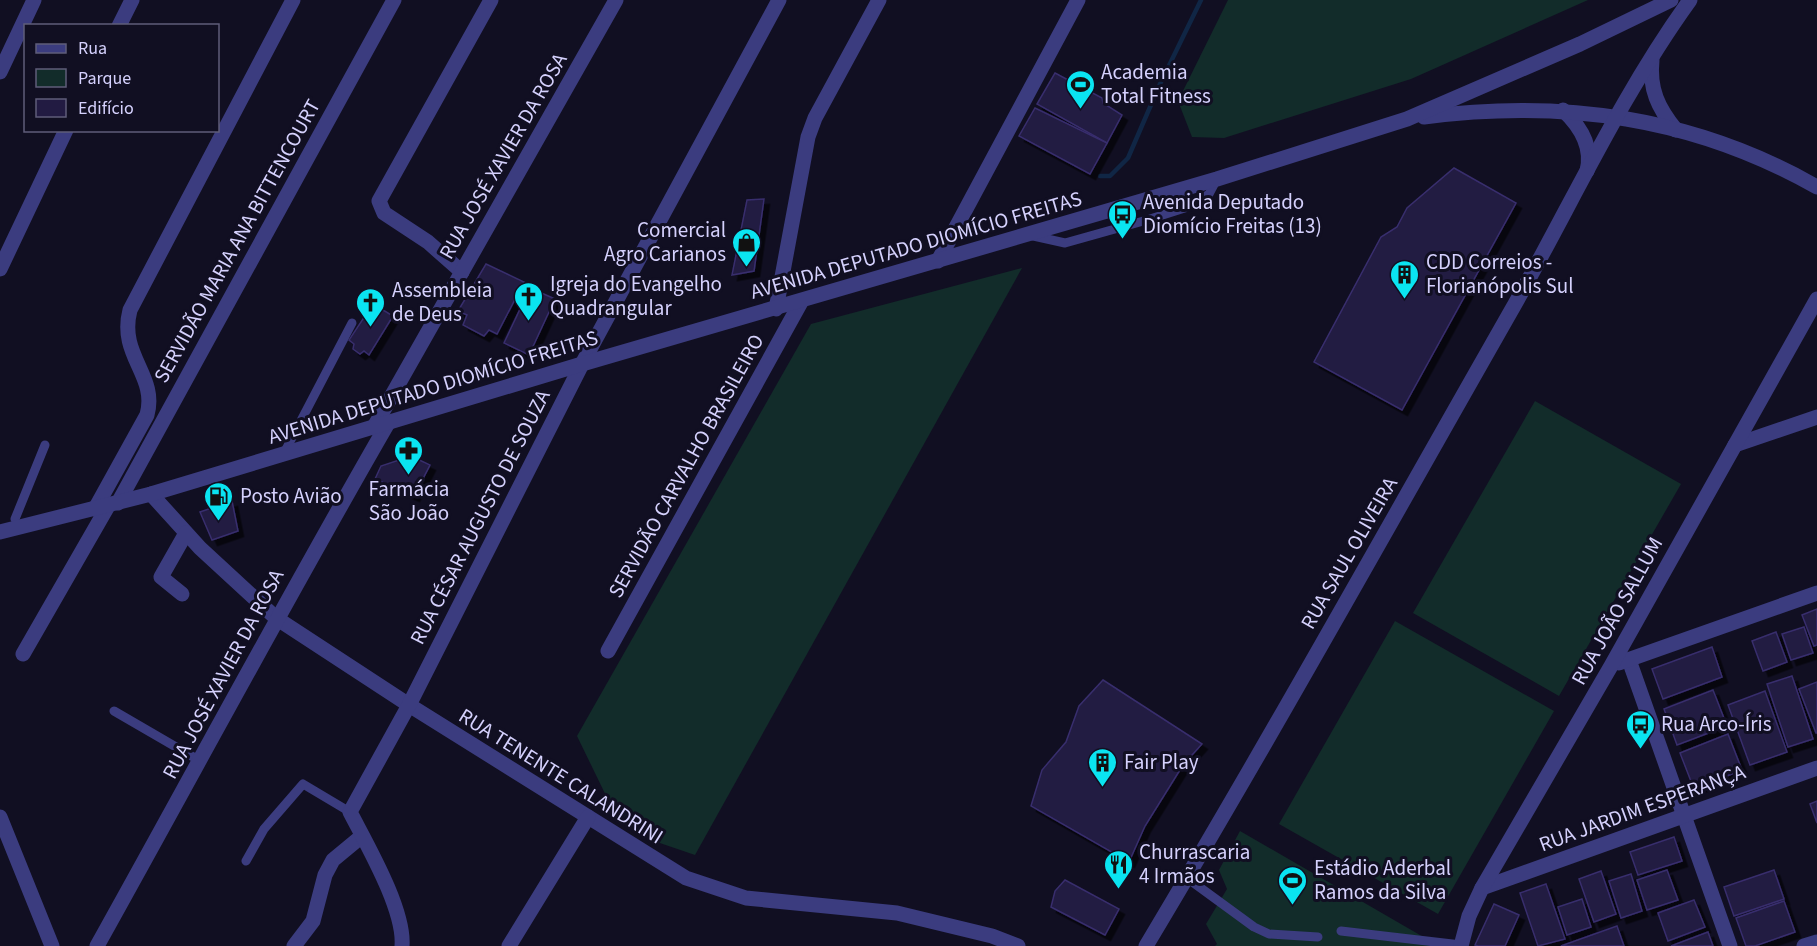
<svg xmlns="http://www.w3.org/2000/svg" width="1817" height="946" font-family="'Source Sans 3',sans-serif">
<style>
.green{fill:#122c2a}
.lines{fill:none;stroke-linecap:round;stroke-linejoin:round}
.stream{stroke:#102645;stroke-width:4.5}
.building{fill:#221b42;stroke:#382e6d;stroke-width:1.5;filter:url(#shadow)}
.service{stroke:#3b3c7f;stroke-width:9}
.minor{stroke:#3b3c7f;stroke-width:15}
.tertiary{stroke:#3b3c7f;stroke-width:15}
.labels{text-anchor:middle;stroke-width:6;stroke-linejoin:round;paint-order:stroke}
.poi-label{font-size:21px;fill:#d5d1fd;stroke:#110f22;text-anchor:start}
.street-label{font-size:21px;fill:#d5d1fd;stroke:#110f22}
</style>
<defs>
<filter id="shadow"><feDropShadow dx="5.5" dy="5.5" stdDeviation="0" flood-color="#0009"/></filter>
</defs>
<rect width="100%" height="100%" fill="#110f22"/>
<!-- green -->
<g class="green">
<polygon points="1228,0 1588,0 1411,79 1224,138 1192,137 1178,101"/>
<polygon points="1022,268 695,855 654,841 613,810 577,736 811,324"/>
<polygon points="1535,401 1681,484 1559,696 1413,613"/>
<polygon points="1395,621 1554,711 1438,914 1279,824"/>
<polygon points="1240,831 1432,942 1435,946 1215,946 1217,944 1206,924 1227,889 1219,870"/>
</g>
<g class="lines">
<!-- stream -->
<polyline class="stream" points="1100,176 1110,176 1128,158 1160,84 1201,0"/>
</g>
<!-- building -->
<g class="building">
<polygon points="1055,73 1102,98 1103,103 1122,115 1107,143 1037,104"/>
<polygon points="1035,108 1107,143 1090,174 1019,136"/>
<polygon points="1454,168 1516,203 1402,410 1314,362 1381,237 1397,227 1407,208"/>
<polygon points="764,199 754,271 732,275 747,200"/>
<polygon points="486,264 524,282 497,334 489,330 484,336 463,325 467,315 458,311"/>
<polygon points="530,288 555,299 529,355 504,343"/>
<polygon points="373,304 393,316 369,355 364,351 360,354 353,349 354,344 349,340"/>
<polygon points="411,456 430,465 414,496 375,479 381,466"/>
<polygon points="232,501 238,531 212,540 200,512"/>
<polygon points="1817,609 1817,645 1814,646 1802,615"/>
<polygon points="1804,627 1813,653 1791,660 1782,634"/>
<polygon points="1776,632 1787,662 1763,671 1752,641"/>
<polygon points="1712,647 1722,677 1663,699 1652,669"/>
<polygon points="1792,676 1813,739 1788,747 1767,684"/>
<polygon points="1103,680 1202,744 1183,765 1145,826 1129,862 1031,806 1042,770 1066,742 1079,706"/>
<polygon points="1817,682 1817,733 1816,733 1799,689"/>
<polygon points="1713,690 1727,726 1677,745 1664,709"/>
<polygon points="1765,691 1787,752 1750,765 1728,705"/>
<polygon points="1728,734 1742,770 1694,789 1680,753"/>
<polygon points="1817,801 1817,823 1810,804"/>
<polygon points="1674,837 1682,861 1638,875 1630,852"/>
<polygon points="1667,870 1678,900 1647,910 1637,880"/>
<polygon points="1774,870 1784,899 1734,916 1724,887"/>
<polygon points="1601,871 1616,914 1594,922 1579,879"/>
<polygon points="1631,874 1642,911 1621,918 1609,881"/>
<polygon points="1065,880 1119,909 1105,935 1051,907 1055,891"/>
<polygon points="1546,884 1565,939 1538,946 1520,893"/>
<polygon points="1582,899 1591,927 1567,935 1558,907"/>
<polygon points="1694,900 1705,927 1668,941 1658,913"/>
<polygon points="1784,901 1795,932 1755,946 1746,946 1736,918"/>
<polygon points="1494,904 1519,915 1505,946 1478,946 1475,945"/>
<polygon points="1617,926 1624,946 1561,946"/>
<polygon points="1708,932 1713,946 1671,946"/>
</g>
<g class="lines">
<!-- service -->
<g class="service">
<polyline points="1029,235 1065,243 1147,220 1191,206 1209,194 1217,179"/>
<polyline points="283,455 352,323"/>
<polyline points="15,519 45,445"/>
<polyline points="114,711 200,761"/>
<polyline points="246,861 264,829 303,784 350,812"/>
<polyline points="1187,878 1254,927 1269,934 1318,937"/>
<polyline points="1341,931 1461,945"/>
</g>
<!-- minor -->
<g class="minor">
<polyline points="119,26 132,0"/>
<polyline points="0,72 34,0"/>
<polyline points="938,261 1078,0"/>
<polyline points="0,269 66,130"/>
<polyline points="462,272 428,242 384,213 379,201 491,0"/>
<polyline points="776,309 808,137 815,118 879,0"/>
<polyline points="374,427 616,0"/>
<polyline points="1735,445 1817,417"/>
<polyline points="151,494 200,548 276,618 409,705 686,878 746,898 897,913 992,936 1018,946"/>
<polyline points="118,503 394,0"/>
<path d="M95,509L147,415C158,375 118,356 130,310L293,0"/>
<polyline points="182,594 161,577 186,533"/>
<polyline points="608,651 801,302"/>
<polyline points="23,654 108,506"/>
<polyline points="1629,660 1730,946"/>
<polyline points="1619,663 1817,593"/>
<polyline points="1482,888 1817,768"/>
<path d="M97,946C194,772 288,596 388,423"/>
<polyline points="294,946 313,921 325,875 333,860 362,836"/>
<path d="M402,946C405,910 367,845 350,812L409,705L582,364L779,0"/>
<polyline points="509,946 588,817"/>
<polyline points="1804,946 1817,942"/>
</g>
<!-- tertiary -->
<g class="tertiary">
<path d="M1652,60C1649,89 1658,108 1676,130"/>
<path d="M1563,110C1580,126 1593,147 1587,171"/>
<path d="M1424,117C1563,99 1694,117 1817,187"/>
<polyline points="0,532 151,494 582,364 1217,179 1407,119 1580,44 1671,0"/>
<polyline points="0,817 52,946"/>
<path d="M1146,946C1273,734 1393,518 1515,304C1572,203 1622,94 1690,0"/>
<polyline points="1461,946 1469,916 1482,888 1611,666 1817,299"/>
</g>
</g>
<!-- icons -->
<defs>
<symbol id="stadium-pin" viewBox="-11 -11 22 30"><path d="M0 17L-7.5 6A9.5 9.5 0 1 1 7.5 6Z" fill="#0ae4f1" stroke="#110f22"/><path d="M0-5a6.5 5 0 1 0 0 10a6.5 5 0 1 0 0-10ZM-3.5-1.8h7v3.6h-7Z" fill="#111"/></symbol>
<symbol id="bus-pin" viewBox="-11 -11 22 30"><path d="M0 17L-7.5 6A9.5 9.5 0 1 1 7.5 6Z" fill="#0ae4f1" stroke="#110f22"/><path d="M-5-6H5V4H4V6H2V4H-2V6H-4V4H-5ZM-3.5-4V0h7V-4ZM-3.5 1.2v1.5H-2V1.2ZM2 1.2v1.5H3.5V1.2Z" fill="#111"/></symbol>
<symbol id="shop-pin" viewBox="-11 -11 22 30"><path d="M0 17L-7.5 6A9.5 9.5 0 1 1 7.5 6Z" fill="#0ae4f1" stroke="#110f22"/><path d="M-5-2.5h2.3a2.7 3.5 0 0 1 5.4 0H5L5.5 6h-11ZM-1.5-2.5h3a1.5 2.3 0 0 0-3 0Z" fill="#111"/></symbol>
<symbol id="building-pin" viewBox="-11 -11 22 30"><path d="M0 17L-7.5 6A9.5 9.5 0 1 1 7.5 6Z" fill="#0ae4f1" stroke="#110f22"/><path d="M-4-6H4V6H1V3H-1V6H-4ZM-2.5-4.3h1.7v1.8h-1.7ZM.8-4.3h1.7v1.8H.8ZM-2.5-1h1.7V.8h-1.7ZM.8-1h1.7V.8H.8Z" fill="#111"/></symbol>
<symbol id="church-pin" viewBox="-11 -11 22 30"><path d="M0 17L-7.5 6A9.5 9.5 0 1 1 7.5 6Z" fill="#0ae4f1" stroke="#110f22"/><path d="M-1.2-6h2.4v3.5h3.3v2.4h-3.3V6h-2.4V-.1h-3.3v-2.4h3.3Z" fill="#111"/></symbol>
<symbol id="pharmacy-pin" viewBox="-11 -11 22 30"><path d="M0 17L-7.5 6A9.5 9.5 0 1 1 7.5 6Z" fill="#0ae4f1" stroke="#110f22"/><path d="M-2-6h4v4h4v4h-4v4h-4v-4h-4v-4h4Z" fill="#111"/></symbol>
<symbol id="fuel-pin" viewBox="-11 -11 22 30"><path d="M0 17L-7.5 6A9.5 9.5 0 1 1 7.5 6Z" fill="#0ae4f1" stroke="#110f22"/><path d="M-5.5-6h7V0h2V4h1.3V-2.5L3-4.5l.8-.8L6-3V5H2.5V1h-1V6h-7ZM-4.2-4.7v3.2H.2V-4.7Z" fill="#111"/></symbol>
<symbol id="restaurant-pin" viewBox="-11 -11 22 30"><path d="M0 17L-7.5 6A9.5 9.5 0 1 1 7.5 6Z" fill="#0ae4f1" stroke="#110f22"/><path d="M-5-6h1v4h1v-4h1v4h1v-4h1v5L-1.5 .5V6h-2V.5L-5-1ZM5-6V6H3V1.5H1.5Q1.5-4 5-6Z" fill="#111"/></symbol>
</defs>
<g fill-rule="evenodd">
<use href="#stadium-pin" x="1064" y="68" width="33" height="45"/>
<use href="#bus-pin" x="1106" y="198" width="33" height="45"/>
<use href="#shop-pin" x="730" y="226" width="33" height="45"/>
<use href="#building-pin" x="1388" y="258" width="33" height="45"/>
<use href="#church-pin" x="512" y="280" width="33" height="45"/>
<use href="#church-pin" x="354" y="286" width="33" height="45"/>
<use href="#pharmacy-pin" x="392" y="434" width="33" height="45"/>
<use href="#fuel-pin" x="202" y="480" width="33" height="45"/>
<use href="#bus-pin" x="1624" y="708" width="33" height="45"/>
<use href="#building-pin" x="1086" y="746" width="33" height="45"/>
<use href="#restaurant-pin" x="1102" y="848" width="33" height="45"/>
<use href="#stadium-pin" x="1276" y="864" width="33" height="45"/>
</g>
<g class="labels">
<!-- poi labels -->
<g class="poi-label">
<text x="1101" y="79">Academia<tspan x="1101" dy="24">Total Fitness</tspan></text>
<text x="1143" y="209">Avenida Deputado<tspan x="1143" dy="24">Diomício Freitas (13)</tspan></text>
<text x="726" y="237" text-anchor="end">Comercial<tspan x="726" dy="24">Agro Carianos</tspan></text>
<text x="1426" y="269">CDD Correios -<tspan x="1426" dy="24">Florianópolis Sul</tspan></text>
<text x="550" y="291">Igreja do Evangelho<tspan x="550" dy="24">Quadrangular</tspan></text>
<text x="392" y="297">Assembleia<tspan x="392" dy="24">de Deus</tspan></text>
<text x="409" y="496" text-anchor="middle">Farmácia<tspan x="409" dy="24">São João</tspan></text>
<text x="240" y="503">Posto Avião</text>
<text x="1661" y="731">Rua Arco-Íris</text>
<text x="1124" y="769">Fair Play</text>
<text x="1139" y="859">Churrascaria<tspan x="1139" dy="24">4 Irmãos</tspan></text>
<text x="1314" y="875">Estádio Aderbal<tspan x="1314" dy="24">Ramos da Silva</tspan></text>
</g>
<!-- street labels -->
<g class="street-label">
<text transform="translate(503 156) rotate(-60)" y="7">RUA JOSÉ XAVIER DA ROSA</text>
<text transform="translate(237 241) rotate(-61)" y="7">SERVIDÃO MARIA ANA BITTENCOURT</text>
<text transform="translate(916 245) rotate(-16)" y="7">AVENIDA DEPUTADO DIOMÍCIO FREITAS</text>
<text transform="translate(433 387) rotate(-17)" y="7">AVENIDA DEPUTADO DIOMÍCIO FREITAS</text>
<text transform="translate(686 466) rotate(-61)" y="7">SERVIDÃO CARVALHO BRASILEIRO</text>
<text transform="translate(480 517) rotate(-63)" y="7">RUA CÉSAR AUGUSTO DE SOUZA</text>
<text transform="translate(1349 553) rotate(-60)" y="7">RUA SAUL OLIVEIRA</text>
<text transform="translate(1617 611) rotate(-61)" y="7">RUA JOÃO SALLUM</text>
<text transform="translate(223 674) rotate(-62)" y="7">RUA JOSÉ XAVIER DA ROSA</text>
<text transform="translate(561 776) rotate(32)" y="7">RUA TENENTE CALANDRINI</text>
<text transform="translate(1642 808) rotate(-20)" y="7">RUA JARDIM ESPERANÇA</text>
</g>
</g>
<!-- legend -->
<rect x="24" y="24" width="195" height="108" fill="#110f22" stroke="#5f5d7a" stroke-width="1.5"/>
<rect x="36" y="44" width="30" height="9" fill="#3b3c7f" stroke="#5f5d7a" stroke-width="1.5"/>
<text x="78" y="54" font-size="18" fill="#d5d1fd">Rua</text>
<rect x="36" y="69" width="30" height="18" fill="#122c2a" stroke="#5f5d7a" stroke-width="1.5"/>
<text x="78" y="84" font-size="18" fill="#d5d1fd">Parque</text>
<rect x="36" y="99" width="30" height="18" fill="#221b42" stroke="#5f5d7a" stroke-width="1.5"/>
<text x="78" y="114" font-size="18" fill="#d5d1fd">Edifício</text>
</svg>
